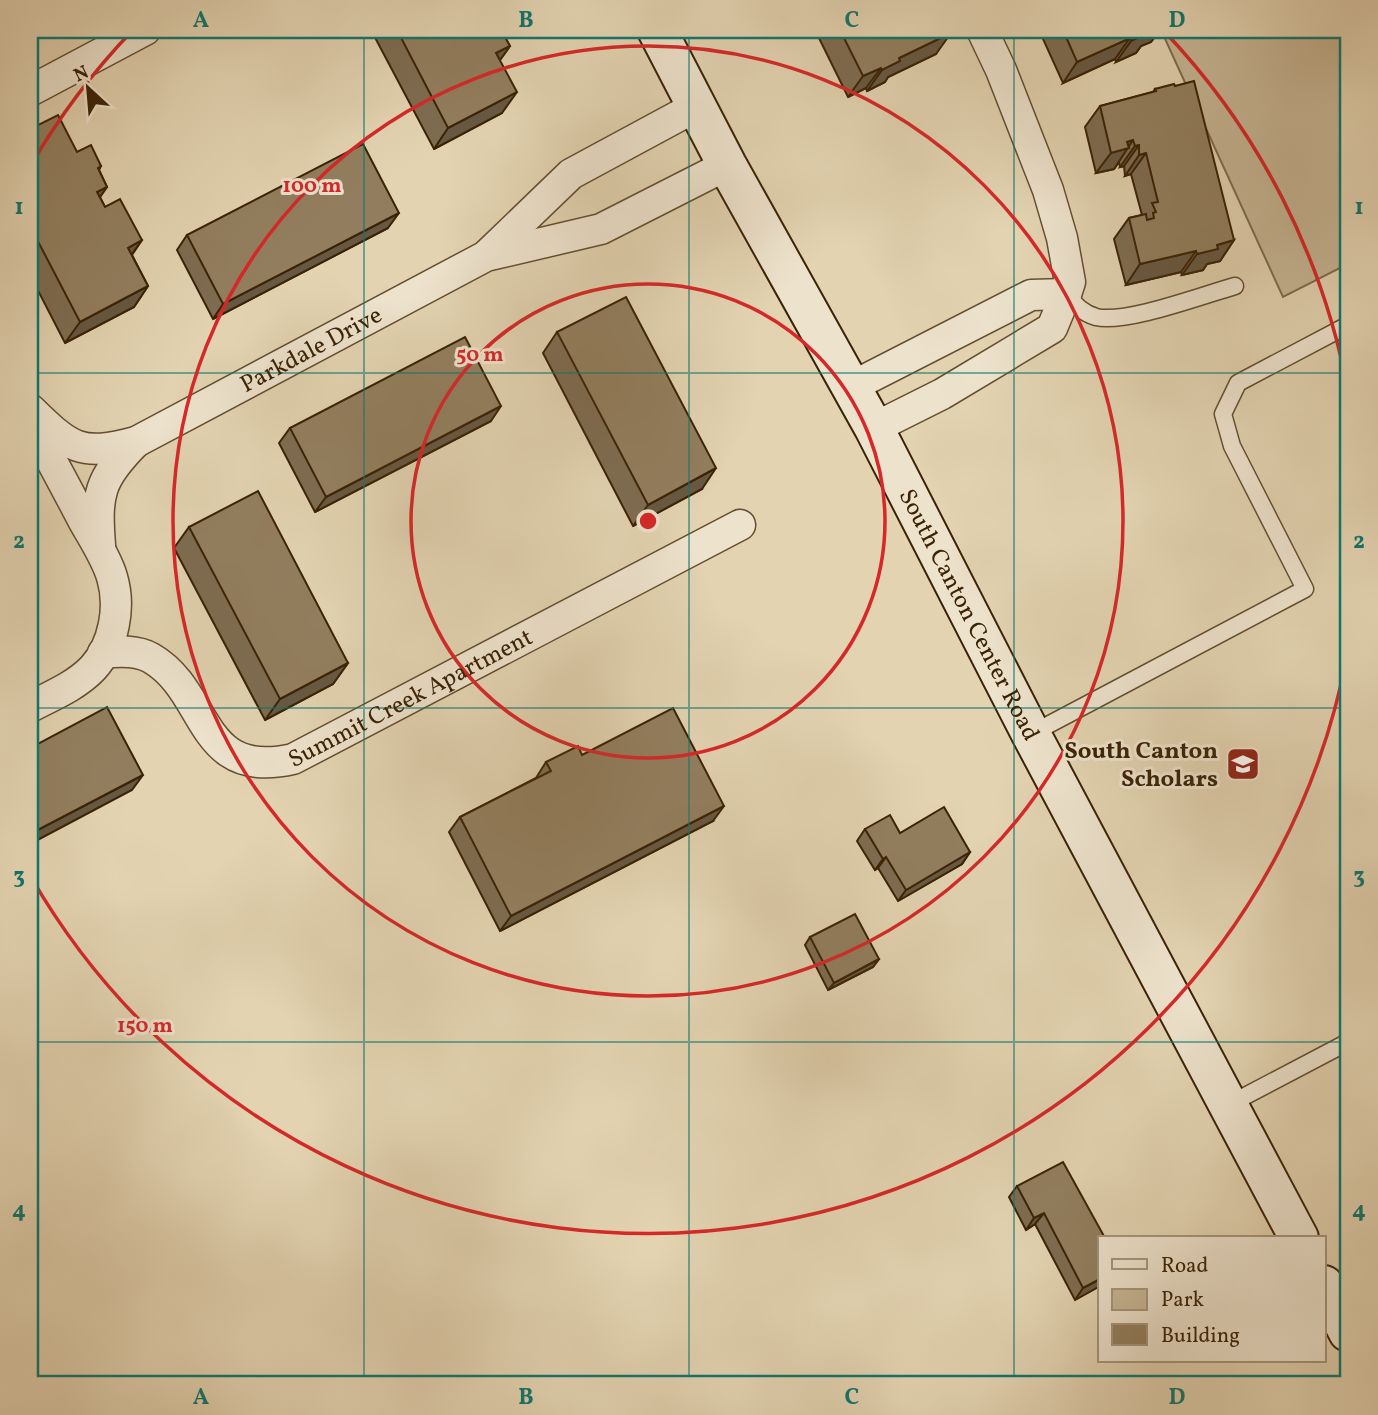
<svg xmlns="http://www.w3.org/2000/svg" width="1378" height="1415" font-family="Vollkorn,serif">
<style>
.green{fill:#c6b594;stroke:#806c4c;stroke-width:2}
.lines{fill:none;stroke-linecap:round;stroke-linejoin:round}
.lane-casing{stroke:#644e30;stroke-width:19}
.street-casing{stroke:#644e30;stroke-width:33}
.secondary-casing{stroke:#3a2205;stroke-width:42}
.lane{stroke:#ede2cc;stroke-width:16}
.street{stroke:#ede2cc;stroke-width:30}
.secondary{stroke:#ede2cc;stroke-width:38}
.wall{fill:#7e6c51;stroke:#3a2205;stroke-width:2}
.shaded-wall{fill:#665842;stroke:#3a2205;stroke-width:2}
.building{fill:#927e5e;stroke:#3a2205;stroke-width:2}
.grid{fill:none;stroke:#0f766e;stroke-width:2;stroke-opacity:0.55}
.ring{fill:none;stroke:#d62828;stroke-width:3.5}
.labels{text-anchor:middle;stroke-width:6;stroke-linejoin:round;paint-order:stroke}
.street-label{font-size:24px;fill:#3a2205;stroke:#ede2cc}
.poi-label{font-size:24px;font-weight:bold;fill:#3a2205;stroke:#ede2cc;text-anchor:end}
.centre{fill:#d62828;stroke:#ede2cc;stroke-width:3.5}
.ring-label{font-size:21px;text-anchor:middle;font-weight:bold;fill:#d62828;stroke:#ede2cc;stroke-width:6;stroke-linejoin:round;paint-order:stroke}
.neatline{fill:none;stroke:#0f766e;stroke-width:2.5}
.grid-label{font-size:23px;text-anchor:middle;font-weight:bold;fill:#0f766e}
</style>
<rect width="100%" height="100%" fill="#e3d3b1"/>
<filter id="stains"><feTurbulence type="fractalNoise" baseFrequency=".00286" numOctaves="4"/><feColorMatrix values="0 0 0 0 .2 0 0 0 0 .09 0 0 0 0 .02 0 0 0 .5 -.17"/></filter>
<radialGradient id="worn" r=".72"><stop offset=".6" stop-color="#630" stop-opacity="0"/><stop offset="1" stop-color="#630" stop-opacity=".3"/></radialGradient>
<!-- green -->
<polygon class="green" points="1161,30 1348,30 1348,264 1283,297"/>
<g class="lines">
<defs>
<g id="lane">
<path d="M1066,294C1076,305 1082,313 1096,317C1126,324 1203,295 1235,286"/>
<polyline points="1031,734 1305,589 1232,446 1223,414 1238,383 1348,325"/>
<polyline points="1228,1105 1348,1042"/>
</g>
<g id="street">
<polyline points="30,91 145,30"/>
<polyline points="488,254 571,174 697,106"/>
<polyline points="851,387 1031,295 1066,294"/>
<path id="s1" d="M30,409C70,448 80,457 136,442L486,256L601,229L727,165"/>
<path d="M30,421C48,454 66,487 83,520C93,538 106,557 112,577C121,607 114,645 93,668C76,686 51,696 30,707"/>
<polyline points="874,428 942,394 1052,328 1066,294 1070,282 1062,238 1048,190 1001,70 982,30"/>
<path d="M100,545C96,494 99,479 136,442"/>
<path id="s2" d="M103,653C119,651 137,650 151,658C210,692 197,781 293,759L740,525"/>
</g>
<g id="secondary">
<path id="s3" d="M657,30L727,165L874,428L1031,734L1299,1238"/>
<polyline points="1324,1285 1348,1332"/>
</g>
</defs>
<!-- lane casing -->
<use href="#lane" class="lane-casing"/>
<!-- street casing -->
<use href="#street" class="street-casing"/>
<!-- secondary casing -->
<use href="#secondary" class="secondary-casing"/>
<!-- lane -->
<use href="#lane" class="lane"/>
<!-- street -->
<use href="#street" class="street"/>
<!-- secondary -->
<use href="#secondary" class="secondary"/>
</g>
<!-- wall -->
<g class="wall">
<polygon points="371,30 501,30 510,46 500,60 502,113 434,149"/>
<polygon points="815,30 949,30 936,54 888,77 885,82 867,91 866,88 848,97"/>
<polygon points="1050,30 1160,30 1151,42 1141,46 1136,53 1116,62 1115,59 1063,83 1043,39"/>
<polygon points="1155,89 1234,240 1220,261 1207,264 1203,270 1182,275 1181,272 1126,285 1114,239 1129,218 1142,215 1131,174 1125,176 1124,166 1120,167 1119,162 1114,169 1096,173 1085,127 1100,106 1153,92"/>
<polygon points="30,129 77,152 101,166 99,170 107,187 100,197 105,207 142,240 132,255 148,286 134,307 65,343 30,275"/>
<polygon points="388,228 213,319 177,250 187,235"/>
<polygon points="557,332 702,489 633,526 543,353"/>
<polygon points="491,421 315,512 279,443 290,428"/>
<polygon points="189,527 348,663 333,684 265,720 174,548"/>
<polygon points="582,755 713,821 500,931 449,832 460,817 536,778 546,762"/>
<polygon points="865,829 900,833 970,852 962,864 898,901 878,868 875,870 857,841"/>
<polygon points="810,937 879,959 873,967 828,990 805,945"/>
<polygon points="1017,1186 1100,1238 1100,1286 1075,1300 1035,1224 1026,1230 1009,1197"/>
</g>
<!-- shaded-wall -->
<g class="shaded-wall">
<polygon points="1148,30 1160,30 1151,42 1141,46 1136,53 1116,62 1131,41"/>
<polygon points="951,33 936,54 888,77 885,82 867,91 882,70 899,58"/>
<polygon points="1130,38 1115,59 1063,83 1077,62"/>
<polygon points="510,46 495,67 496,53"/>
<polygon points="881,68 866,88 848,97 863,76"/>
<polygon points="517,92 502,113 434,149 448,128"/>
<polygon points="1133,140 1114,169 1096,173 1111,153 1127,142"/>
<polygon points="1139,145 1124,166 1120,167 1135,146"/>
<polygon points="1146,153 1131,174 1125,176 1139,155"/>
<polygon points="107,187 93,207 97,192"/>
<polygon points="399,213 388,228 213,319 223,304"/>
<polygon points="142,240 127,261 128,248"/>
<polygon points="1234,240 1220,261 1207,264 1203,270 1182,275 1197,254 1217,245"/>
<polygon points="1196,251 1181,272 1126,285 1140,264"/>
<polygon points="148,286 134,307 65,343 80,322"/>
<polygon points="501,406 491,421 315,512 326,497"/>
<polygon points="716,468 702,489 633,526 648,505"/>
<polygon points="348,663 333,684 265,720 280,699"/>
<polygon points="143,775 132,790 30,844 30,834"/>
<polygon points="724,806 713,821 500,931 511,916"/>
<polygon points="970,852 962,864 898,901 906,890"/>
<polygon points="886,857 878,868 875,870 883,859"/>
<polygon points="879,959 873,967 828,990 834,983"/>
<polygon points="1044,1213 1035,1224 1026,1230 1034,1218"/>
<polygon points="1100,1279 1100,1286 1075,1300 1083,1288"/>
</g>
<!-- building -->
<g class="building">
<polygon points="397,30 501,30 510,46 496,53 517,92 448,128"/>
<polygon points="840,30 949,30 951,33 899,58 900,61 882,70 881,68 863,76"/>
<polygon points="1063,30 1150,30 1151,32 1131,41 1130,38 1077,62"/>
<polygon points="1194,81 1234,240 1217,245 1218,249 1197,254 1196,251 1140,264 1129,218 1146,214 1147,220 1154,218 1153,213 1156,212 1152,203 1158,202 1146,153 1139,155 1139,145 1135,146 1133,140 1127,142 1129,148 1111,153 1100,106 1156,91 1155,89 1174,84 1175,86"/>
<polygon points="58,115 77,152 91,145 101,166 98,168 107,187 97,192 105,207 120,199 142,240 128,248 148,286 80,322 30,226 30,129"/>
<polygon points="363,144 399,213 223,304 187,235"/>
<polygon points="626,297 716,468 648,505 557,332"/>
<polygon points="465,337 501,406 326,497 290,428"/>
<polygon points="258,491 348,663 280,699 189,527"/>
<polygon points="107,707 143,775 30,834 30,748"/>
<polygon points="673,708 724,806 511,916 460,817 551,771 546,762 578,746 582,755"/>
<polygon points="944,807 970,852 906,890 886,857 883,859 865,829 890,815 900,833"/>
<polygon points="855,914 879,959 834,983 810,937"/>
<polygon points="1063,1162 1105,1238 1100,1238 1100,1279 1083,1288 1044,1213 1034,1218 1017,1186"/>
</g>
<!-- grid -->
<path class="grid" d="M364,30V1385M689,30V1385M1014,30V1385M30,373H1348M30,708H1348M30,1042H1348"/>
<!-- distance rings -->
<g class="ring">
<circle cx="648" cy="521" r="237"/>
<circle cx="648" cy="521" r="475"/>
<path d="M1348 651A712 712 0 0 1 31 877M31 165A712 712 0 0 1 132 31M1164 31A712 712 0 0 1 1348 391"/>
</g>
<!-- icons -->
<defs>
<symbol id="school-square" viewBox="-11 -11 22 22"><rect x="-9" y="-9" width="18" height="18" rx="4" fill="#8f2418" stroke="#ede2cc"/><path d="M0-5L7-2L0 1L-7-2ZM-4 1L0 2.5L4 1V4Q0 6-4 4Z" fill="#fff"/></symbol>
</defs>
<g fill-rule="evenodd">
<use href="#school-square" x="1224" y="745" width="38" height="38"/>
</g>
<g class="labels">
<!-- street labels -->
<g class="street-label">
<text dy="8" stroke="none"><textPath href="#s1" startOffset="318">Parkdale Drive</textPath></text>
<text dy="8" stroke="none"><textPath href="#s3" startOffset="663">South Canton Center Road</textPath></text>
<text dy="8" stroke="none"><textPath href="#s2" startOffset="371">Summit Creek Apartment</textPath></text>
</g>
<!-- poi labels -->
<g class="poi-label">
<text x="1218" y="758">South Canton<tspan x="1218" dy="28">Scholars</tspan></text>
</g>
</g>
<circle cx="648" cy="521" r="10" class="centre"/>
<g class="ring-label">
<text x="312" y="192">100 m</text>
<text x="480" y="361">50 m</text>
<text x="145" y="1032">150 m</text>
</g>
<!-- margin -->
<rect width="1378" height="1415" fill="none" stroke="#e3d3b1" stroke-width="77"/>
<!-- legend -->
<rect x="1098" y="1236" width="228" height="126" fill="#ede2cc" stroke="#a5957c" stroke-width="2"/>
<rect x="1112" y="1259" width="35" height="10" fill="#ede2cc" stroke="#a5957c" stroke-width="2"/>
<text x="1161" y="1272" font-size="21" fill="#3a2205">Road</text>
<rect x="1112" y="1289" width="35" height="21" fill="#c6b594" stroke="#a5957c" stroke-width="2"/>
<text x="1161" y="1306" font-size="21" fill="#3a2205">Park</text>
<rect x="1112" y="1324" width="35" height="21" fill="#927e5e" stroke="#a5957c" stroke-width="2"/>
<text x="1161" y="1342" font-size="21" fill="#3a2205">Building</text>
<!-- north arrow -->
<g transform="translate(88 88) rotate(334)" stroke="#ede2cc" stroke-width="5" paint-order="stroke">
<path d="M0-5L12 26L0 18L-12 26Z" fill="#3a2205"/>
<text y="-10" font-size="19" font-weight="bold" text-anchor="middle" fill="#3a2205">N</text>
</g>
<rect x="38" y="38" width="1302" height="1338" class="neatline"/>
<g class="grid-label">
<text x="201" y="27">A</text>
<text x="526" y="27">B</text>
<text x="852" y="27">C</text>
<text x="1177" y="27">D</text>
<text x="19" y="214">1</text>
<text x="1359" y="214">1</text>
<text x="19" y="548">2</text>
<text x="1359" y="548">2</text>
<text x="19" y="883">3</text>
<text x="1359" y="883">3</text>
<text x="19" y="1217">4</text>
<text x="1359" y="1217">4</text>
<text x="201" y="1404">A</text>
<text x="526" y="1404">B</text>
<text x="852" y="1404">C</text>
<text x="1177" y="1404">D</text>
</g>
<rect width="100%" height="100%" filter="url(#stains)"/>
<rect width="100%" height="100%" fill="url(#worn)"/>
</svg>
